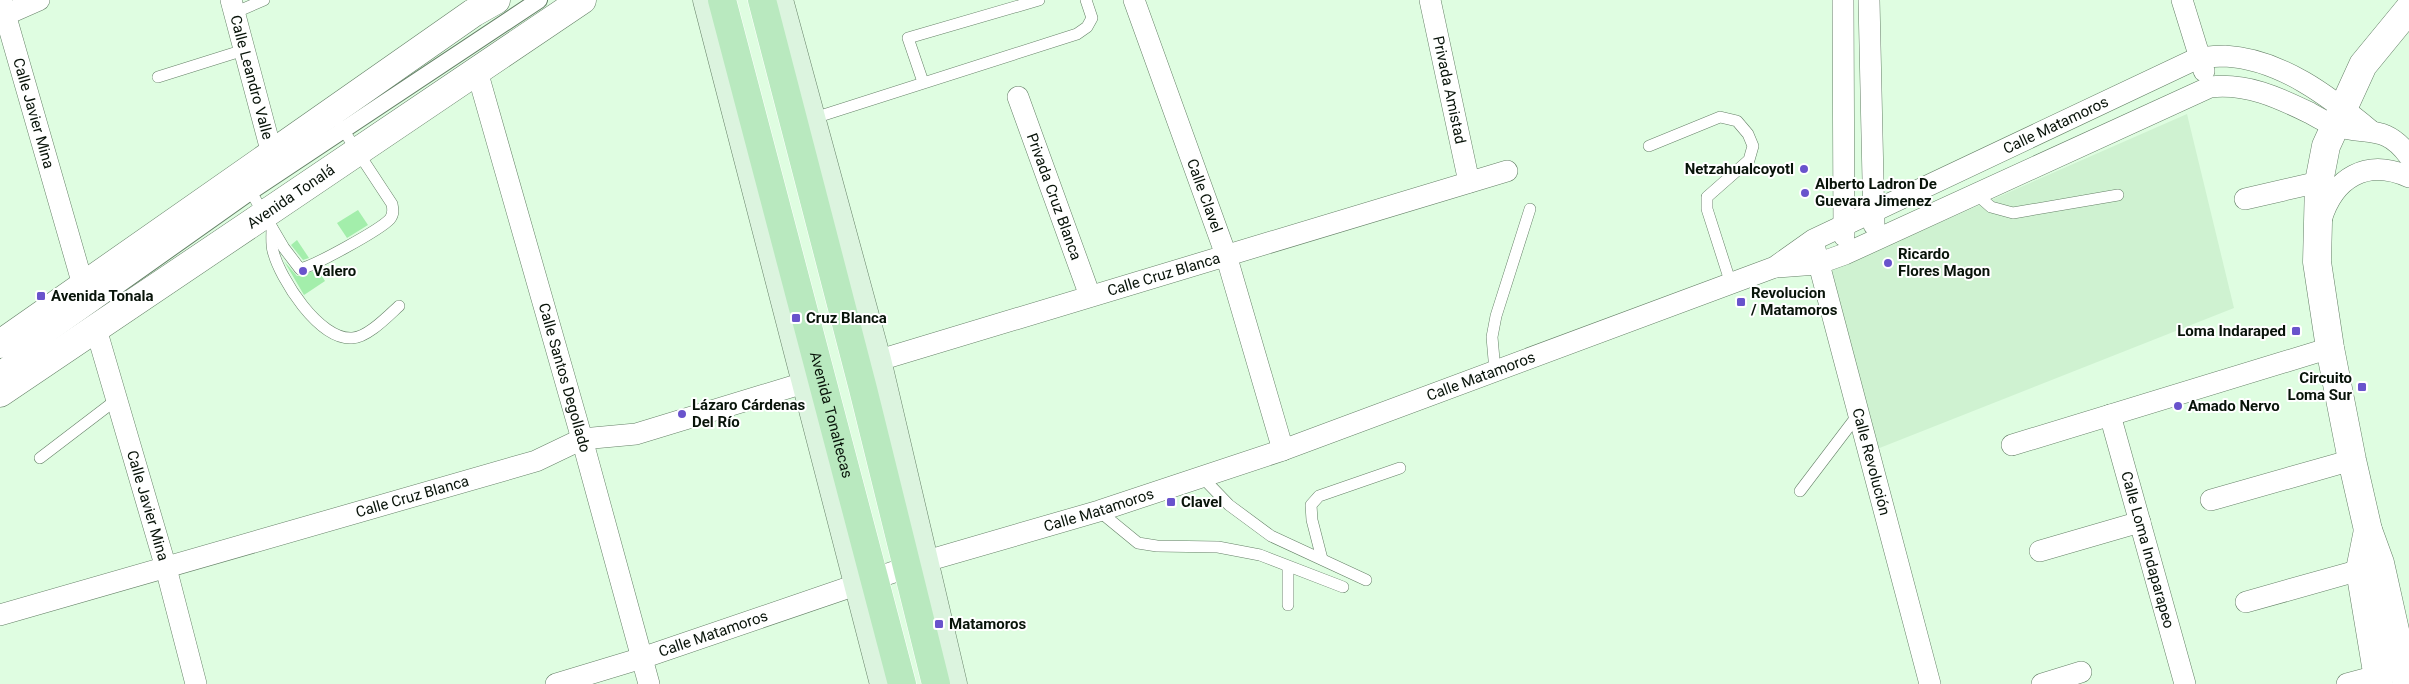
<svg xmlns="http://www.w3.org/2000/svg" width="2409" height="684" font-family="Roboto,sans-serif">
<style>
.built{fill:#cff2d1}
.building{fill:#a3eeab}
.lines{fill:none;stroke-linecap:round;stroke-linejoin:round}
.service-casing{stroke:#658067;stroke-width:12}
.pedestrian-casing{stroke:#658067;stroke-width:18}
.minor-casing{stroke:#658067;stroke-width:22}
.tertiary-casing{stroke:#658067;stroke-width:29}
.secondary-casing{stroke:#658067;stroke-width:29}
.primary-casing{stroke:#fff;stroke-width:29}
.service{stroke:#fff;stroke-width:11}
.pedestrian{stroke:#fff;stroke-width:16}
.minor{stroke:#fff;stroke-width:21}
.tertiary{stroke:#fff;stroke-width:28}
.secondary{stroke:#dcf4df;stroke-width:28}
.primary{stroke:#b9e9bf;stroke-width:28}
.poi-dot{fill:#6953cc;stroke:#fff;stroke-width:2}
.labels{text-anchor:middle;stroke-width:4;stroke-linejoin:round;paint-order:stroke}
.street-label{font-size:15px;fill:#081309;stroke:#fff}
.poi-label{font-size:15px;font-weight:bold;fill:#081309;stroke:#fff;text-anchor:start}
</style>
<rect width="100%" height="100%" fill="#dffde1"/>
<!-- built -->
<polygon class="built" points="2187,114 2234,308 1877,449 1832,270"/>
<!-- building -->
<g class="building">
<polygon points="358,210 368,225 347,238 337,223"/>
<polygon points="297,240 309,258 303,260 291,245"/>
<polygon points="284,261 297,276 318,270 325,281 304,295"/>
</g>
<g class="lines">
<defs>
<g id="service">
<polyline points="234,13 264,0"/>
<polyline points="158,77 244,50"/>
<polyline points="923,82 908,38 1039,0"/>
<polyline points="811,119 1077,34 1087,27 1092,18 1086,0"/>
<polyline points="1649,146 1720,117 1737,121 1748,134 1753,146 1749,160 1707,197 1707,209 1731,284"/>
<path d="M248,187L284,248L300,269C314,266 380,230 390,219C394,214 393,209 392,204L340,125"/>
<polyline points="1975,193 1991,207 2013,213 2118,195"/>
<path d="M272,228C272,235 271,244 273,251C280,279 319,340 352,338C367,338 388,316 399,306"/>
<polyline points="1495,371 1492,337 1496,316 1530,209"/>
<polyline points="40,458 116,400"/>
<polyline points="1202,477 1229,505 1271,536 1366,580"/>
<polyline points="1800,491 1857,416"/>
<polyline points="1099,511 1138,543 1157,546 1218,547 1260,555 1343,587"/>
<polyline points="1322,559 1312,520 1311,505 1319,496 1400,468"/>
<polyline points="1288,567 1288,605"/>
</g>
<polyline id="pedestrian" points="0,369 250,192 539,0"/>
<g id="minor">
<path id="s1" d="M1,0L83,285"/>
<path id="s2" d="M231,0L272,154"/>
<path id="s3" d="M1134,0L1226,255L1283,450"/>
<path id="s4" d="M1430,0L1469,182"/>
<polyline points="1843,0 1844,236"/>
<polyline points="1869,0 1874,225"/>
<polyline points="2182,0 2204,71"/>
<polyline points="5,15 39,0"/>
<path id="s5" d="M477,71L582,439L649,684"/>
<path id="s6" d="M1018,97L1090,296"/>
<polyline points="2245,199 2319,182"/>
<path d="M2321,220C2334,177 2367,158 2409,177"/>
<path id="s7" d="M1815,249L1930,684"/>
<path d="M1776,267L1817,264L1845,254L2210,87C2247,83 2277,97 2310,113C2317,117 2325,122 2334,125C2366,137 2384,122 2409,156"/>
<path id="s8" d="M96,329L166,568L196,684"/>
<path id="s9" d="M863,365L1507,171"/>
<path id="s10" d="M2110,415L2185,684"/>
<polyline points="2012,445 2330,348"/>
<polyline points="2211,500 2352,460"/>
<polyline points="2040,551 2140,522"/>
<polyline points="2246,602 2360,570"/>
<path id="s11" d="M0,615L536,461L582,439L636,434L820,378"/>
<path id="s12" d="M556,684L642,658L923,562L1099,511L1283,450L1775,267L1813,240L2198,58C2207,57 2216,56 2225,56C2281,59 2330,97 2371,131"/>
<polyline points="2042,684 2081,672"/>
<polyline points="2347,684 2377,676"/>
</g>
<g id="tertiary">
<polyline points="0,344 473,13 496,0"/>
<path id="s13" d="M0,393L582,0"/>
<polyline points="2368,530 2360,570 2379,684"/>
<polyline points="2407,684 2380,563 2368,530 2352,460 2330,348 2317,262 2319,182 2326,146 2363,65 2409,9"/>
</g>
<g id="secondary">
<polyline points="707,0 884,684"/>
<polyline points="779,0 877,360 953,684"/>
</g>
<g id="primary">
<path id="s14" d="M722,0L902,684"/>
<polyline points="762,0 863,389 936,684"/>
</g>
</defs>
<!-- service casing -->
<use href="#service" class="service-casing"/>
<!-- pedestrian casing -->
<use href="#pedestrian" class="pedestrian-casing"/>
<!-- minor casing -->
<use href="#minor" class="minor-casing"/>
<!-- tertiary casing -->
<use href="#tertiary" class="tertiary-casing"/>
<!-- secondary casing -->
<use href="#secondary" class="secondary-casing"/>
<!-- primary casing -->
<use href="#primary" class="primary-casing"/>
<!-- service -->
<use href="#service" class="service"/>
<!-- pedestrian -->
<use href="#pedestrian" class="pedestrian"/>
<!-- minor -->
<use href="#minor" class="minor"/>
<!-- tertiary -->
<use href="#tertiary" class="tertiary"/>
<!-- secondary -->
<use href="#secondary" class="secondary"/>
<!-- primary -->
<use href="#primary" class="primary"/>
</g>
<!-- markers -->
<g class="poi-dot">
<circle cx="1804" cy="169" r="5"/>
<circle cx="1805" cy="193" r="5"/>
<circle cx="1888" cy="263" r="5"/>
<circle cx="303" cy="271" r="5"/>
<rect x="36" y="291" width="10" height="10" rx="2.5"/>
<rect x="1736" y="297" width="10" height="10" rx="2.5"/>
<rect x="791" y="313" width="10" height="10" rx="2.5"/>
<rect x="2291" y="326" width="10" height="10" rx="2.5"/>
<rect x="2357" y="382" width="10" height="10" rx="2.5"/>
<circle cx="2178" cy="406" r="5"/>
<circle cx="682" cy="414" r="5"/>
<rect x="1166" y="497" width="10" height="10" rx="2.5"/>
<rect x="934" y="619" width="10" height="10" rx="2.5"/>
</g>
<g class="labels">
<!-- street labels -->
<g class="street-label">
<text dy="5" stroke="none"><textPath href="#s2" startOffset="80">Calle Leandro Valle</textPath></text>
<text dy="5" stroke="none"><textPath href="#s4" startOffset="92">Privada Amistad</textPath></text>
<text dy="5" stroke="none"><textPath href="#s1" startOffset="118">Calle Javier Mina</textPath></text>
<text dy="5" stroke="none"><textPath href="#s12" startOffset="1604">Calle Matamoros</textPath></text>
<text dy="5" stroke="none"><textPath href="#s3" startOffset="208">Calle Clavel</textPath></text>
<text dy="5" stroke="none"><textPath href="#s13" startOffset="351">Avenida Tonalá</textPath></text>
<text dy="5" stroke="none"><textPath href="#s6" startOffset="106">Privada Cruz Blanca</textPath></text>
<text dy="5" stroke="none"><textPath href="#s9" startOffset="314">Calle Cruz Blanca</textPath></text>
<text dy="5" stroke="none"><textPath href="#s5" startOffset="319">Calle Santos Degollado</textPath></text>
<text dy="5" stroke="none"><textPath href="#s12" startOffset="975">Calle Matamoros</textPath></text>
<text dy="5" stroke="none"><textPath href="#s14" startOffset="429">Avenida Tonaltecas</textPath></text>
<text dy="5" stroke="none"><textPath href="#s7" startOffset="220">Calle Revolución</textPath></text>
<text dy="5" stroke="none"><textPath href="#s11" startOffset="429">Calle Cruz Blanca</textPath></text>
<text dy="5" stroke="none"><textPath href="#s8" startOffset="184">Calle Javier Mina</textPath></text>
<text dy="5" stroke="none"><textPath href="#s12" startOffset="570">Calle Matamoros</textPath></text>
<text dy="5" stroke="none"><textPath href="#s10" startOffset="140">Calle Loma Indaparapeo</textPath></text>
<text dy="5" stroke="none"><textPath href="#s12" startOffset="165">Calle Matamoros</textPath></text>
</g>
<!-- poi labels -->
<g class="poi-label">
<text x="1794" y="174" text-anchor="end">Netzahualcoyotl</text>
<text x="1815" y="189">Alberto Ladron De<tspan x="1815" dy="17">Guevara Jimenez</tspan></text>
<text x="1898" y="259">Ricardo<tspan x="1898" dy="17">Flores Magon</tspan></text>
<text x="313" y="276">Valero</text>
<text x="1751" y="298">Revolucion<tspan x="1751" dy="17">/ Matamoros</tspan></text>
<text x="51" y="301">Avenida Tonala</text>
<text x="806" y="323">Cruz Blanca</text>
<text x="2286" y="336" text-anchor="end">Loma Indaraped</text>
<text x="2352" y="383" text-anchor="end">Circuito<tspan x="2352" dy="17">Loma Sur</tspan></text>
<text x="692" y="410">Lázaro Cárdenas<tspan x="692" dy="17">Del Río</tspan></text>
<text x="2188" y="411">Amado Nervo</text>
<text x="1181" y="507">Clavel</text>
<text x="949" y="629">Matamoros</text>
</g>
</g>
</svg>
